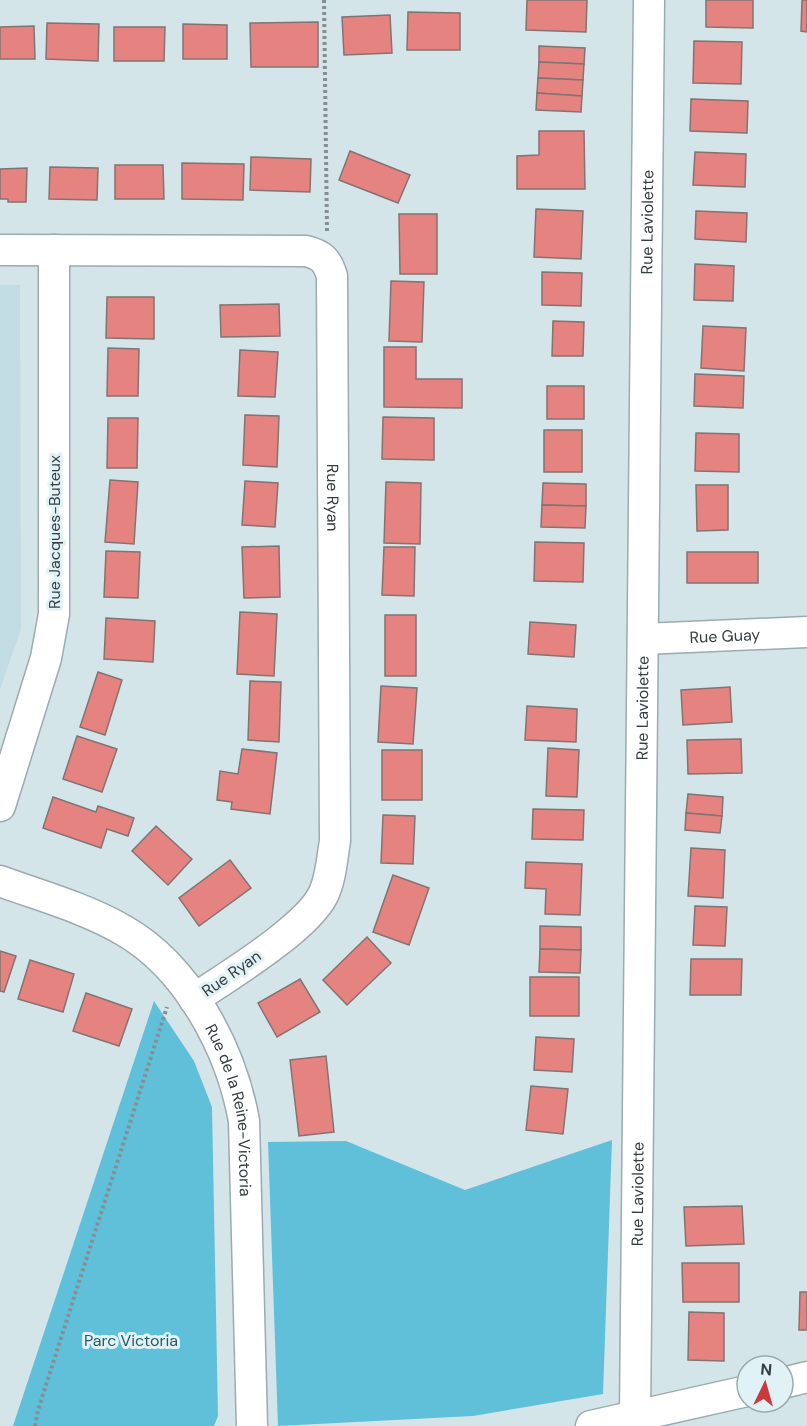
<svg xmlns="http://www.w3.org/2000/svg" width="807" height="1426" font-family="'DM Sans',sans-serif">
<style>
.built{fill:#c2dce4}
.green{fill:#60c0da}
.building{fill:#e58380;stroke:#837372;stroke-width:1.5}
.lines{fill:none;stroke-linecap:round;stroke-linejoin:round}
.minor-casing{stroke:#9babb0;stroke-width:33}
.path{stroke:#838f92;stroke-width:4;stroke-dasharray:3 3;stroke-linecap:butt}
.minor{stroke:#fff;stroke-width:30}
.labels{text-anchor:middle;stroke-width:6;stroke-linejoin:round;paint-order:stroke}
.street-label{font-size:16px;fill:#363d3f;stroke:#e1f2f7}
.park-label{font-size:16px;fill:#245a67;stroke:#e1f2f7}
</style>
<rect width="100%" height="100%" fill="#d4e5ea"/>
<!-- built -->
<polygon class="built" points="0,285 20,285 21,629 0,689"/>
<!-- green -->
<g class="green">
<polygon points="154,1001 194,1061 212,1107 218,1416 214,1426 13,1426"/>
<polygon points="612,1140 603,1394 473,1416 278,1426 268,1142 346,1141 465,1190"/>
</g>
<!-- building -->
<g class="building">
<polygon points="527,0 587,0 586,32 526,30"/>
<polygon points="706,0 753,0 753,28 706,27"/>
<polygon points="802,0 807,0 807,32 801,31"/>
<polygon points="408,12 460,13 460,50 407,50"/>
<polygon points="390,15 392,53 344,55 342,17"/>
<polygon points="318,22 318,67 251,67 250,23"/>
<polygon points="47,23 99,24 98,61 46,59"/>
<polygon points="183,24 227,25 227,59 183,59"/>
<polygon points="34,26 35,59 0,59 0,27"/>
<polygon points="114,27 165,27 164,61 114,61"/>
<polygon points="694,41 742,42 741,84 693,83"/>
<polygon points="539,46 585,48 584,64 539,62"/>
<polygon points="539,62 584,64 583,80 538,78"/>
<polygon points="538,78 583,80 582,96 537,93"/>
<polygon points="537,93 582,96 581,112 536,110"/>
<polygon points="691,99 748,101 747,133 690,131"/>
<polygon points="539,131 584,131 585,189 517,189 517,156 539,155"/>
<polygon points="350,151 410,175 398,203 339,180"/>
<polygon points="695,152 746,154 745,187 693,185"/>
<polygon points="251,157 311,159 310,192 250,190"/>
<polygon points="182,163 244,164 243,200 182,199"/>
<polygon points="115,165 163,165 164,199 115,199"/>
<polygon points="50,167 98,168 97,200 49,199"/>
<polygon points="27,168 26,202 8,202 8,199 0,199 0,169"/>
<polygon points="536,209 583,211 581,259 534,257"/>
<polygon points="696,211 747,213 746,242 695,239"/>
<polygon points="399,214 437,214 437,274 400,274"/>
<polygon points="695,264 734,266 733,301 694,300"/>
<polygon points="542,272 582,273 581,306 542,305"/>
<polygon points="391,281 424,282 422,342 389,341"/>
<polygon points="107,297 154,297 154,339 106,338"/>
<polygon points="279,304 280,336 221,337 220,305"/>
<polygon points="553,321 584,322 583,356 552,356"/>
<polygon points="703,326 746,328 744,371 701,368"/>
<polygon points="384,347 416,347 416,379 462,379 462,408 384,407"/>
<polygon points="108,348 139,349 138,396 107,396"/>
<polygon points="240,350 278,352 275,397 238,396"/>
<polygon points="695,374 744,376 743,408 694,406"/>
<rect x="547" y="386" width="37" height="33"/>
<polygon points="245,415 279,416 277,467 243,465"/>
<polygon points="383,417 434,418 434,460 382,459"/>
<polygon points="108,418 138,418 137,468 107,468"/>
<rect x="544" y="430" width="38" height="42"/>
<polygon points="696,433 739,434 739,472 695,471"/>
<polygon points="110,480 138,482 134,544 105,542"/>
<polygon points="245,481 278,483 275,527 242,525"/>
<polygon points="386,482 421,483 420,544 384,543"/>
<polygon points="543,483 586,484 586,506 542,505"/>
<polygon points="696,485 728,485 728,530 697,531"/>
<polygon points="542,505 586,506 585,528 541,527"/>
<polygon points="535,542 584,543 583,582 534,581"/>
<polygon points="279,546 280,597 244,598 242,547"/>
<polygon points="384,547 415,547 414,596 382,595"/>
<polygon points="106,551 140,552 138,598 104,597"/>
<rect x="687" y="552" width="71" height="31"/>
<polygon points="240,612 277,614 274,676 237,674"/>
<rect x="385" y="615" width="31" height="61"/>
<polygon points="106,618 155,621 153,662 104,659"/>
<polygon points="530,622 576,625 574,657 528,654"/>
<polygon points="98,672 122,680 105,735 80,727"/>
<polygon points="250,681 281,682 279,742 248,740"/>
<polygon points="381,686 417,688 413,744 378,742"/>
<polygon points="730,687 732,722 683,725 681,690"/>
<polygon points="527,706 577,709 576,742 525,740"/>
<polygon points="77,736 117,749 102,792 63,779"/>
<polygon points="741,739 742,773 688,774 687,740"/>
<polygon points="548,748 579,750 577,797 546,796"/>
<polygon points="242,749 277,753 270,814 231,809 232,802 217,800 220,771 238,774"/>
<rect x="382" y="750" width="40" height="50"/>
<polygon points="688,794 723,797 722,816 686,813"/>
<polygon points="53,797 96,812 98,806 134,818 128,836 107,829 101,848 43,828"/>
<polygon points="533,809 584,810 583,840 532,839"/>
<polygon points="686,813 722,816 720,833 685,830"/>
<polygon points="383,815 415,816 413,864 381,863"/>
<polygon points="156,826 192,859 168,885 132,851"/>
<polygon points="691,848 725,850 723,898 688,896"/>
<polygon points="230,860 251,888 199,926 179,898"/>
<polygon points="526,862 582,864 580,915 545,914 546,889 525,888"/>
<polygon points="393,875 429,888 409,945 373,932"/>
<polygon points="695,906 727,907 725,946 693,945"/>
<polygon points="540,926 581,927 581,950 540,949"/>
<polygon points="367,937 391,963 347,1005 323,980"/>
<polygon points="540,949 581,950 580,973 539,972"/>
<polygon points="0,951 16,956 4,992 0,991"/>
<polygon points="691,959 742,959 741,995 690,995"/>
<polygon points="30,960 74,974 63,1012 18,999"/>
<rect x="530" y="977" width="49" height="39"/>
<polygon points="300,979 320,1012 277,1037 258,1003"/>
<polygon points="86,993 132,1009 119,1046 73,1031"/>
<polygon points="536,1037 574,1039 572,1072 534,1070"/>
<polygon points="326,1056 334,1132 299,1136 290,1060"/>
<polygon points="531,1086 568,1089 563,1134 526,1130"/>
<polygon points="742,1206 744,1244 686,1246 684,1207"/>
<polygon points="682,1263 739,1263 739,1302 683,1302"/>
<polygon points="800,1292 807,1292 807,1330 799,1330"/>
<polygon points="689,1312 724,1313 724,1361 688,1360"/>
</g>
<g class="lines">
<defs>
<g id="minor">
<path id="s1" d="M0,250L306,251C322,255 327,260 332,276L335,841C332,858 331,879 323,895C306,929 228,976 194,999"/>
<path id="s2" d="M643,639L807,632"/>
<polyline points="0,806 46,658 54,614 54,250"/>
<path id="s3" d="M0,881C41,896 85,908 123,930C188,967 231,1049 244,1121L252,1426"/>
<polyline points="783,1383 807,1377"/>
<path id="s4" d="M635,1416L649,0"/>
<polyline points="591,1426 747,1391"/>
</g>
</defs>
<!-- minor casing -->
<use href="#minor" class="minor-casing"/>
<!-- path -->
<g class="path">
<polyline points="324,0 327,231"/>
<polyline points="35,1426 38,1410 167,1007"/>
</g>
<!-- minor -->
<use href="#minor" class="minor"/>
</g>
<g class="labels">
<!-- street labels -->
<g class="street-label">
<text dy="6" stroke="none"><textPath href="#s4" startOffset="1194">Rue Laviolette</textPath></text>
<text dy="6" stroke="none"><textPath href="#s1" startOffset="566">Rue Ryan</textPath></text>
<text transform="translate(54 532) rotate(-90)" y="6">Rue Jacques-Buteux</text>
<text dy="6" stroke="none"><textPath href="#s2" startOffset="82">Rue Guay</textPath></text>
<text dy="6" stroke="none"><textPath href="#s4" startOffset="708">Rue Laviolette</textPath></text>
<text transform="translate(231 973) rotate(-35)" y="6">Rue Ryan</text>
<text dy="6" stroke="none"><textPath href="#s3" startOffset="352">Rue de la Reine-Victoria</textPath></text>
<text dy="6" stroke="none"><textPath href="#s4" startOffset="222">Rue Laviolette</textPath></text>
</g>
<!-- park labels -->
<g class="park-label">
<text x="131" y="1346">Parc Victoria</text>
</g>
</g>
<!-- north arrow -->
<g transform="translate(765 1384) rotate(5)"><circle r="28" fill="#e1f2f7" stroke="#9daaad" stroke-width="1.5"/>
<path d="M0-4.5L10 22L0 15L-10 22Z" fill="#c93940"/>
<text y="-9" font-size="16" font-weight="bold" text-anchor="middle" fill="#363d3f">N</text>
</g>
</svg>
